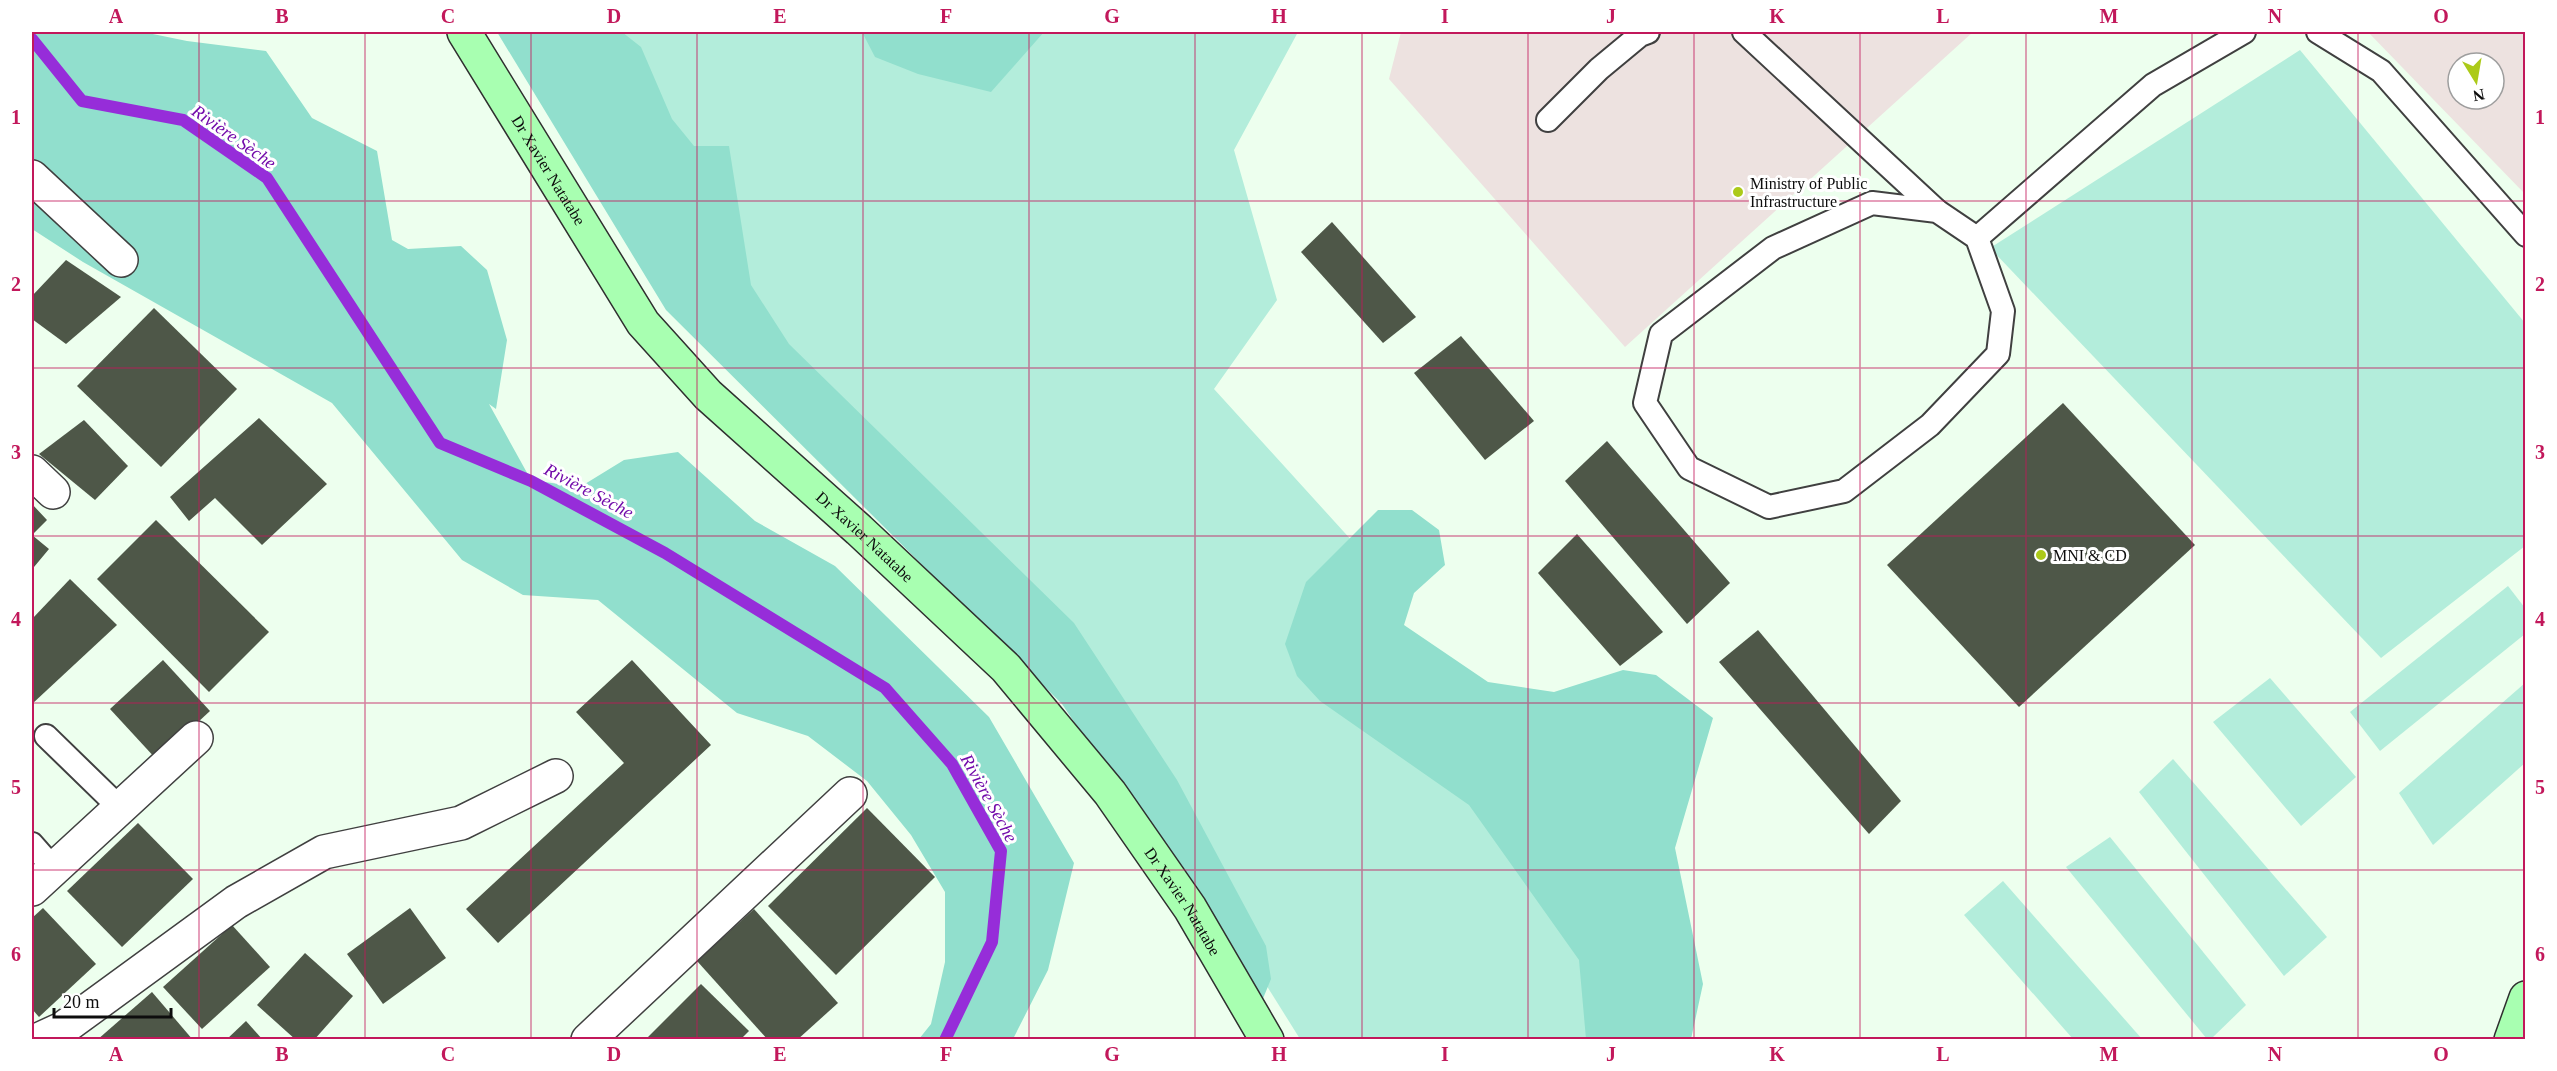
<svg xmlns="http://www.w3.org/2000/svg" width="2557" height="1071" font-family="Georgia,serif">
<style>
.industrial{fill:#ede2e0;fill-rule:evenodd}
.green{fill:#b3eddb}
.forest{fill:#91dfcd}
.lines{fill:none;stroke-linecap:round;stroke-linejoin:round}
.stream{stroke:#962dd9;stroke-width:12}
.building{fill:#4e5748}
.service-casing{stroke:#404040;stroke-width:26}
.minor-casing{stroke:#404040;stroke-width:36}
.secondary-casing{stroke:#2f2f2f;stroke-width:36}
.service{stroke:#fff;stroke-width:22}
.minor{stroke:#fff;stroke-width:33}
.secondary{stroke:#a8ffb1;stroke-width:33}
.grid{fill:none;stroke:#c2185b;stroke-width:1.5;stroke-opacity:0.55}
.poi-dot{fill:#acca19;stroke:#fff;stroke-width:2}
.labels{text-anchor:middle;stroke-width:6;stroke-linejoin:round;paint-order:stroke}
.street-label{font-size:16px;fill:#0d0d0d;stroke:#fff}
.poi-label{font-size:16px;fill:#0d0d0d;stroke:#fff;text-anchor:start}
.water-label{font-size:18px;font-style:italic;fill:#720baa;stroke:#fff}
.neatline{fill:none;stroke:#c2185b;stroke-width:2}
.grid-label{font-size:20px;text-anchor:middle;font-weight:bold;fill:#c2185b}
</style>
<rect width="100%" height="100%" fill="#edffee"/>
<!-- industrial -->
<g class="industrial">
<polygon points="1401,32 1973,32 1625,347 1389,79"/>
<path d="M2368,32H2525V194ZM2458,63H2494V99H2458Z"/>
</g>
<!-- green -->
<g class="green">
<polygon points="517,32 1298,32 1234,150 1277,300 1214,389 1384,576 1364,635 1675,1039 1300,1039 1079,685"/>
<polygon points="2300,50 2525,323 2525,546 2381,658 1990,248"/>
<polygon points="2508,586 2525,608 2525,634 2380,751 2350,712"/>
<polygon points="2270,678 2356,777 2301,826 2213,722"/>
<polygon points="2525,683 2525,763 2433,845 2399,793"/>
<polygon points="2173,759 2327,937 2284,976 2139,792"/>
<polygon points="2110,837 2246,1005 2211,1039 2207,1039 2066,867"/>
<polygon points="2003,881 2142,1039 2073,1039 1964,915"/>
</g>
<!-- forest -->
<g class="forest">
<polygon points="32,32 143,32 187,41 266,51 312,118 377,151 392,240 408,249 461,246 487,270 507,340 496,409 489,404 531,480 580,487 624,460 678,452 755,521 835,566 989,717 1074,863 1048,970 1013,1039 919,1039 931,1024 945,962 945,892 911,835 867,781 808,736 737,713 598,600 523,595 462,560 332,403 83,262 32,229"/>
<polygon points="497,32 622,32 641,47 672,119 694,146 729,146 751,285 789,344 1074,623 1177,780 1266,946 1271,979 1262,1001 1062,704 666,310"/>
<polygon points="862,32 1044,32 991,92 918,74 875,57"/>
<polygon points="1378,510 1412,510 1439,530 1445,565 1414,593 1404,625 1488,682 1554,692 1623,670 1656,675 1713,718 1675,848 1703,984 1691,1039 1586,1039 1579,960 1469,805 1320,701 1297,676 1285,644 1306,582"/>
</g>
<g class="lines">
<!-- stream -->
<polyline class="stream" points="32,39 82,101 183,120 267,178 440,443 531,481 665,553 885,688 952,764 1001,851 992,942 945,1040"/>
</g>
<!-- building -->
<g class="building">
<polygon points="1332,222 1416,317 1383,343 1301,252"/>
<polygon points="66,260 121,297 66,344 32,319 32,296"/>
<polygon points="154,308 237,389 161,467 77,386"/>
<polygon points="1461,336 1534,421 1485,460 1414,373"/>
<polygon points="2063,403 2195,545 2019,707 1887,565"/>
<polygon points="259,418 327,484 262,545 215,498 189,521 170,497"/>
<polygon points="84,420 128,466 95,500 39,454"/>
<polygon points="1607,441 1730,583 1687,624 1565,481"/>
<polygon points="32,504 47,520 32,535 49,549 34,567 32,565"/>
<polygon points="156,520 269,632 209,692 97,579"/>
<polygon points="1577,534 1663,632 1620,666 1538,573"/>
<polygon points="70,579 117,625 32,704 32,619"/>
<polygon points="1758,630 1901,801 1869,834 1719,662"/>
<polygon points="163,660 210,711 157,760 110,709"/>
<polygon points="632,660 711,745 498,943 466,909 624,763 576,712"/>
<polygon points="867,808 935,877 836,975 768,906"/>
<polygon points="138,823 193,879 122,947 67,891"/>
<polygon points="43,908 96,964 39,1017 32,1009 32,918"/>
<polygon points="410,908 446,958 383,1004 347,954"/>
<polygon points="754,909 838,1003 797,1040 768,1040 697,961"/>
<polygon points="232,925 270,967 202,1029 163,987"/>
<polygon points="305,953 353,996 314,1040 296,1040 257,1005"/>
<polygon points="701,984 749,1031 740,1040 645,1040"/>
<polygon points="152,992 193,1040 97,1040"/>
<polygon points="246,1021 263,1040 226,1040"/>
</g>
<g class="lines">
<defs>
<g id="service">
<polyline points="1744,32 1937,211"/>
<polyline points="2318,32 2381,71 2526,235"/>
<polyline points="1548,120 1599,69 1640,35 1648,32"/>
<polygon points="1872,203 1937,211 1977,238 2003,311 1998,354 1930,425 1844,491 1769,507 1689,468 1645,403 1661,334 1773,248"/>
<polyline points="1977,238 2153,85 2244,32"/>
<polyline points="46,736 120,808"/>
<polyline points="32,844 54,869"/>
</g>
<g id="minor">
<polyline points="32,177 121,260"/>
<polyline points="32,472 53,492"/>
<polyline points="32,889 196,738"/>
<polyline points="38,1040 62,1029 236,902 324,852 461,823 556,776"/>
<polyline points="588,1040 850,794"/>
</g>
<g id="secondary">
<path id="s1" d="M464,32L643,323L708,395L859,530L1006,668L1110,793L1190,908L1267,1040"/>
<polyline points="2511,1040 2526,998"/>
</g>
</defs>
<!-- service casing -->
<use href="#service" class="service-casing"/>
<!-- minor casing -->
<use href="#minor" class="minor-casing"/>
<!-- secondary casing -->
<use href="#secondary" class="secondary-casing"/>
<!-- service -->
<use href="#service" class="service"/>
<!-- minor -->
<use href="#minor" class="minor"/>
<!-- secondary -->
<use href="#secondary" class="secondary"/>
</g>
<!-- grid -->
<path class="grid" d="M199,32V1040M365,32V1040M531,32V1040M697,32V1040M863,32V1040M1029,32V1040M1195,32V1040M1362,32V1040M1528,32V1040M1694,32V1040M1860,32V1040M2026,32V1040M2192,32V1040M2358,32V1040M32,201H2526M32,368H2526M32,536H2526M32,703H2526M32,870H2526"/>
<!-- markers -->
<g class="poi-dot">
<circle cx="1738" cy="192" r="6"/>
<circle cx="2041" cy="555" r="6"/>
</g>
<g class="labels">
<!-- street labels -->
<g class="street-label">
<text dy="6" stroke="none"><textPath href="#s1" startOffset="162">Dr Xavier Natatabe</textPath></text>
<text dy="6" stroke="none"><textPath href="#s1" startOffset="650">Dr Xavier Natatabe</textPath></text>
<text dy="6" stroke="none"><textPath href="#s1" startOffset="1136">Dr Xavier Natatabe</textPath></text>
</g>
<!-- poi labels -->
<g class="poi-label">
<text x="1750" y="189">Ministry of Public<tspan x="1750" dy="18">Infrastructure</tspan></text>
<text x="2053" y="561">MNI &amp; CD</text>
</g>
<!-- water labels -->
<g class="water-label">
<text transform="translate(234 137) rotate(35)" y="6">Rivière Sèche</text>
<text transform="translate(589 491) rotate(28)" y="6">Rivière Sèche</text>
<text transform="translate(989 798) rotate(61)" y="6">Rivière Sèche</text>
</g>
</g>
<!-- border -->
<rect width="2557" height="1071" fill="none" stroke="#ffffff" stroke-width="66"/>
<!-- north arrow -->
<g transform="translate(2476 81) rotate(169)"><circle r="28" fill="#ffffff" stroke="#9e9e9e" stroke-width="1.5"/>
<path d="M0-4.5L10 22L0 15L-10 22Z" fill="#acca19"/>
<text y="-9" font-size="16" font-weight="bold" text-anchor="middle" fill="#0d0d0d">N</text>
</g>
<!-- scale -->
<path d="M54 1008v9h117v-9" fill="none" stroke="#0d0d0d" stroke-width="3"/>
<text x="63" y="1008" font-size="18" fill="#0d0d0d" stroke="#ffffff" stroke-width="4.5" paint-order="stroke">20 m</text>
<rect x="33" y="33" width="2491" height="1005" class="neatline"/>
<g class="grid-label">
<text x="116" y="23">A</text>
<text x="282" y="23">B</text>
<text x="448" y="23">C</text>
<text x="614" y="23">D</text>
<text x="780" y="23">E</text>
<text x="946" y="23">F</text>
<text x="1112" y="23">G</text>
<text x="1279" y="23">H</text>
<text x="1445" y="23">I</text>
<text x="1611" y="23">J</text>
<text x="1777" y="23">K</text>
<text x="1943" y="23">L</text>
<text x="2109" y="23">M</text>
<text x="2275" y="23">N</text>
<text x="2441" y="23">O</text>
<text x="16" y="124">1</text>
<text x="2540" y="124">1</text>
<text x="16" y="291">2</text>
<text x="2540" y="291">2</text>
<text x="16" y="459">3</text>
<text x="2540" y="459">3</text>
<text x="16" y="626">4</text>
<text x="2540" y="626">4</text>
<text x="16" y="794">5</text>
<text x="2540" y="794">5</text>
<text x="16" y="961">6</text>
<text x="2540" y="961">6</text>
<text x="116" y="1061">A</text>
<text x="282" y="1061">B</text>
<text x="448" y="1061">C</text>
<text x="614" y="1061">D</text>
<text x="780" y="1061">E</text>
<text x="946" y="1061">F</text>
<text x="1112" y="1061">G</text>
<text x="1279" y="1061">H</text>
<text x="1445" y="1061">I</text>
<text x="1611" y="1061">J</text>
<text x="1777" y="1061">K</text>
<text x="1943" y="1061">L</text>
<text x="2109" y="1061">M</text>
<text x="2275" y="1061">N</text>
<text x="2441" y="1061">O</text>
</g>
</svg>
